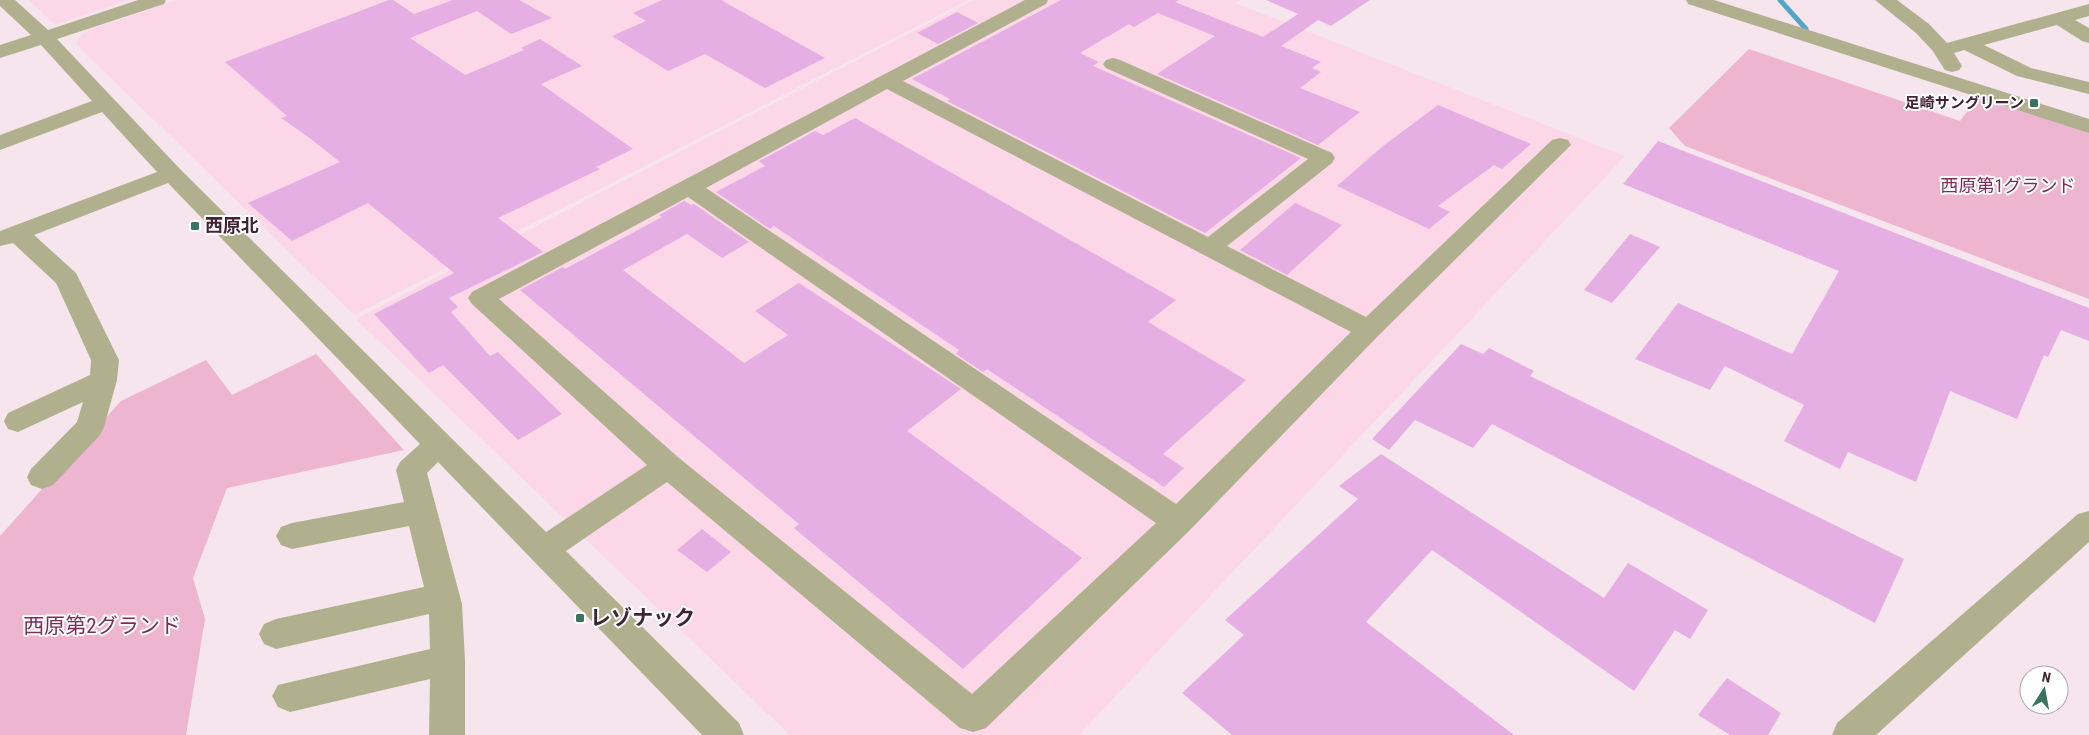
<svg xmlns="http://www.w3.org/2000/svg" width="2089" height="735" font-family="'Roboto Condensed','Noto Sans JP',sans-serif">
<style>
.built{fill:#fbd7e8}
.green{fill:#eeb5d1}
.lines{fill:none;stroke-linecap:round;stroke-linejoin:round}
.stream{stroke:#54a6c8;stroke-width:5}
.building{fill:#e6afe4}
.minor{fill:#b0b08e;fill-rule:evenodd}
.poi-dot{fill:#39745f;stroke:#fff;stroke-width:2}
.labels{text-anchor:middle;stroke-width:4;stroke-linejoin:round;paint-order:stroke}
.far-poi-label{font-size:15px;font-weight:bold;fill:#422333;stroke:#fff;text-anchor:end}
.park-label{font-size:18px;fill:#7d2d5c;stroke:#fff}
.poi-label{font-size:18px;font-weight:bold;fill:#422333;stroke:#fff;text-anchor:start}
.near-poi-label{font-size:21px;font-weight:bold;fill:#422333;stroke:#fff;text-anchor:start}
.near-park-label{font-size:21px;fill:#7d2d5c;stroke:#fff}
</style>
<rect width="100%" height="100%" fill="#f6e5ed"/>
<!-- built -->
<g class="built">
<polygon points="29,0 130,0 55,25"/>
<polygon points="177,0 968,0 354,315 75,43 86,31"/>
<polygon points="974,0 1239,0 1235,3 1625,156 1079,735 790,735 356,319"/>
</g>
<!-- green -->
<g class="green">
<polygon points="1749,49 1960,121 1979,96 2089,132 2089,299 1685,146 1669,128"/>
<polygon points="316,354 404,450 227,488 193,578 205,619 186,735 0,735 0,536 121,401 206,360 232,395"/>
</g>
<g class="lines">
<!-- stream -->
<polyline class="stream" points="1780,0 1806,29"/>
</g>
<!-- building -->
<g class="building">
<polygon points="389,0 393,0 414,14 453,0 519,0 552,18 511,34 477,11 410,38 465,75 524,50 521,48 540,39 582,66 541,84 633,149 596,167 600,169 498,218 543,252 449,298 458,307 451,312 490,356 498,352 562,414 518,440 443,365 429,373 374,314 454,273 368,203 292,241 248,203 340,162 307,136 281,118 287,116 225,62"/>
<polygon points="662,0 721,0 825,58 765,88 705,54 668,71 612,36 646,21 633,13"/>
<polygon points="1061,0 1179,0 1175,2 1263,37 1298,14 1266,0 1370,0 1331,26 1318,20 1281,46 1321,62 1312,68 1321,72 1300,88 1360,112 1318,145 1157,74 1215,36 1158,13 1134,27 1129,24 1080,53 1099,62 1093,66 1301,158 1205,233 947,101 950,99 912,79"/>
<polygon points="957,12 978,23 938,44 917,33"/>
<polygon points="1438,105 1531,144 1502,169 1494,165 1438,206 1450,212 1429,229 1337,186 1383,146"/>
<polygon points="855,118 1176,300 1148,322 1246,380 1163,454 1184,468 1164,487 987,369 983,372 956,354 959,350 774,226 770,229 716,192 765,166 759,161 815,131 823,135"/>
<polygon points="1658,141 2089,308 2089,341 2061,330 2048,357 2044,355 2017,419 1950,391 1916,482 1848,452 1840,469 1784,441 1804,405 1725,366 1710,390 1635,359 1678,303 1792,354 1839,271 1623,184"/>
<polygon points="684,201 691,205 694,204 749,242 722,258 687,234 623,270 744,363 788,335 755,311 799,283 961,389 907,431 1082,558 963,669 794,528 799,524 520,290 563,267 565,269 662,217 659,215"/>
<polygon points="1295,203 1342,225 1287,275 1240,250"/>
<polygon points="1630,234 1660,247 1612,303 1584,290"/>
<polygon points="1461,344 1483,354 1489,348 1534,371 1530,376 1904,559 1875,623 1492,424 1473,448 1415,420 1389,450 1372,439"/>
<polygon points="1381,454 1604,598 1628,563 1708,610 1690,639 1675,630 1634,691 1432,550 1366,622 1514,735 1232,735 1182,693 1244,635 1225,620 1358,499 1339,486"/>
<polygon points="702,529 731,552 707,572 677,550"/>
<polygon points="1727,678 1781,713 1768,735 1730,735 1698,715"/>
</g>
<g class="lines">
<!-- minor -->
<g class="minor">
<path d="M0,0H15L48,30L138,0H166L164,4L57,39L180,169L546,532L647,465L472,304L468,298L472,292L1025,0H1048L1046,4L903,81L1208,237L1308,159L1106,68L1103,64L1106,60L1113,58L1120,60L1332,153L1335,158L1332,163L1227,246L1366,317L1552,140L1560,138L1568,140L1571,145L1378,336L1189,531L986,728L973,732L960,728L667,482L566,551L739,723L744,735H702L438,462L427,473L462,604L465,660V735H429L430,679L290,712L278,707L272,696L278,685L430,649L429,614L276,649L264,644L259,634L264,624L276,619L424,587L409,526L292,549L281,545L276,536L281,527L292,523L404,502L396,470L400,462L420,444L168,183L34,235L76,273L119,360L117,380L104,427L100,435L53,485L42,489L31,485L27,477L31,469L77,422L83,402L18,432L8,429L4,421L8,413L90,375L91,360L56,283L13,243L0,246V231L157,172L102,112L0,150V135L92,101L41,45L0,58V45L31,35L0,6ZM887,89L1351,332L1176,504L706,188ZM688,197L1156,523L972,694L679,458L499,299Z"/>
<polygon points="1686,0 1714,0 2089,119 2089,133 1688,4"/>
<polygon points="1875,0 1897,0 1929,24 1947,43 2089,4 2089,16 2075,20 2089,28 2089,43 2082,41 2057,25 1984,45 2031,68 2089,82 2089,94 2017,76 1964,50 1954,53 1962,66 1959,70 1952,72 1945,70 1932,50 1916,33"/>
<polygon points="2089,511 2089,542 1876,735 1832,735 1837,723 2078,514"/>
</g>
</g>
<!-- markers -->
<g class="poi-dot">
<rect x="2029" y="98" width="10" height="10" rx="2.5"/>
<rect x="190" y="221" width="10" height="10" rx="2.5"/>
<rect x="575" y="613" width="10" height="10" rx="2.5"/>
</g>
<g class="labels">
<!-- far-poi labels -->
<g class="far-poi-label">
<text x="2024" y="108">足崎サングリーン</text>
</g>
<!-- park labels -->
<g class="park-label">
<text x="2008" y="192">西原第1グランド</text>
</g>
<!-- poi labels -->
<g class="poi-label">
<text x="205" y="232">西原北</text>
</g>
<!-- near-poi labels -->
<g class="near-poi-label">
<text x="590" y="625">レゾナック</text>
</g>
<!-- near-park labels -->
<g class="near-park-label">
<text x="102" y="633">西原第2グランド</text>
</g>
</g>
<!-- north arrow -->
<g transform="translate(2044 690) rotate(11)"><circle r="24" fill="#ffffff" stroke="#b3a7ad"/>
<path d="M0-4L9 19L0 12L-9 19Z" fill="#39745f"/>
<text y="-8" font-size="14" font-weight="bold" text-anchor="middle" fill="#422333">N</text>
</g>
</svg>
